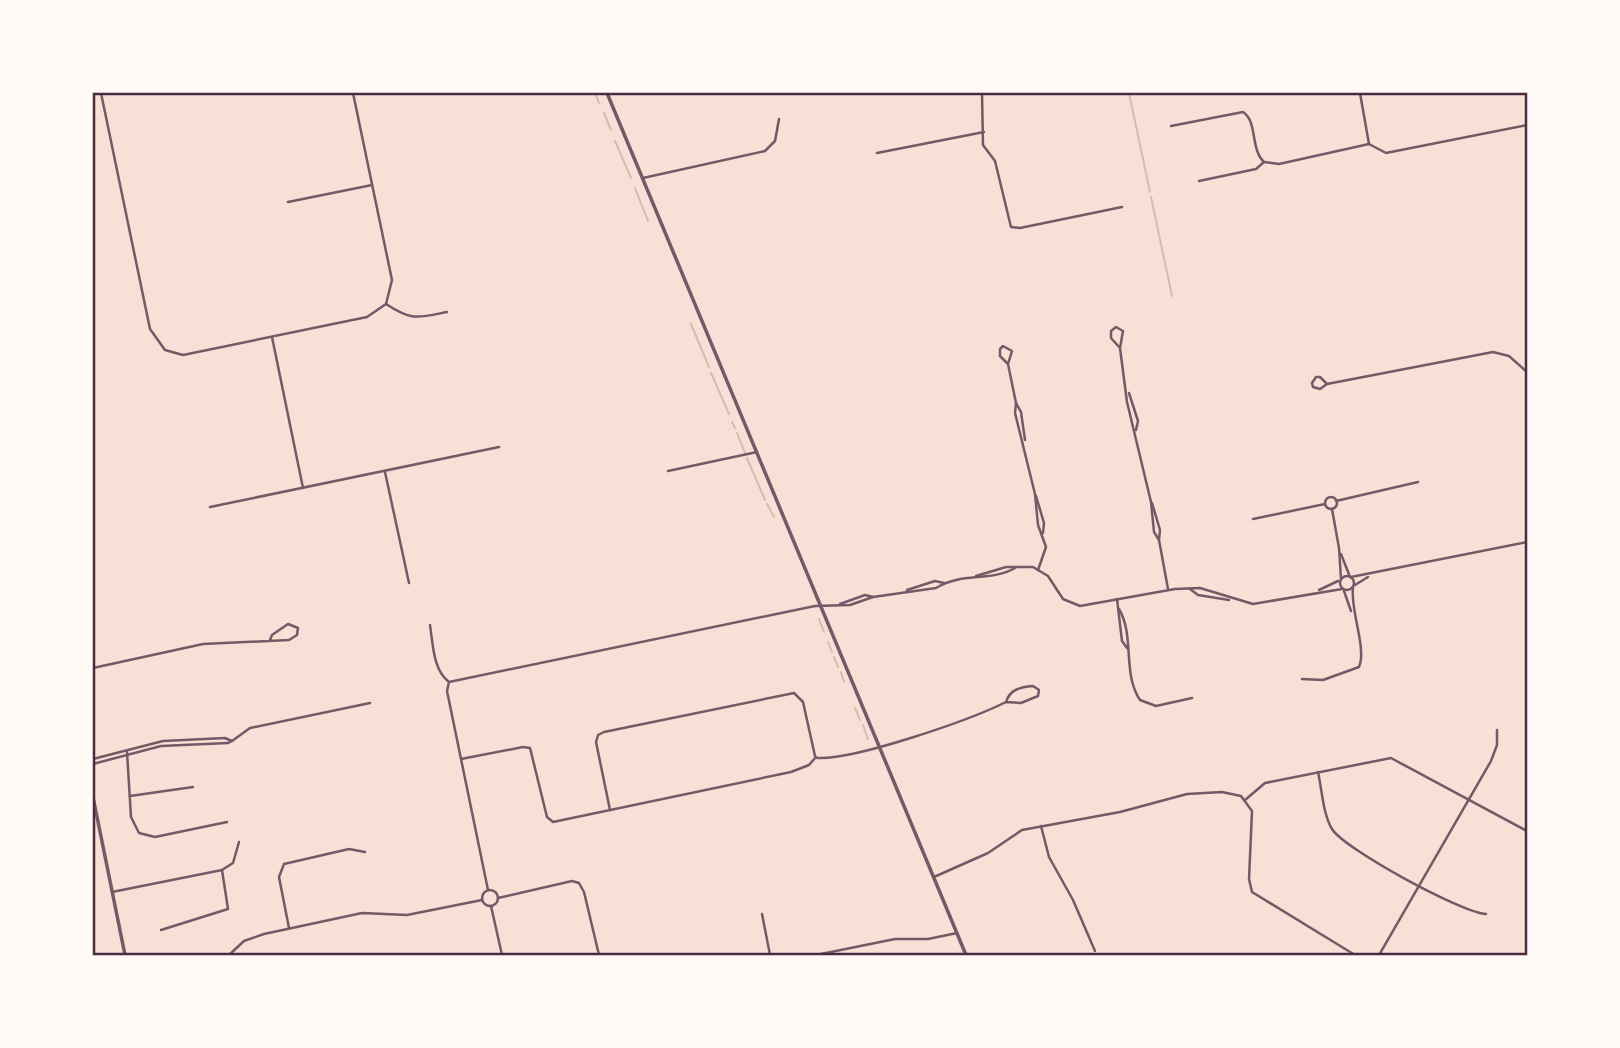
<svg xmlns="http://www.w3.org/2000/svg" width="1620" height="1048" font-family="'Varela Round',sans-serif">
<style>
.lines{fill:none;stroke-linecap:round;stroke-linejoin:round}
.stream{stroke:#dcb8b0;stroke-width:2}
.minor{stroke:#755966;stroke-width:2.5}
.tertiary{stroke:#755966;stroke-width:3.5}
.neatline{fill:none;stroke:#4a2c40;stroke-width:2.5}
</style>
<rect width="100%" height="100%" fill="#f7e1d7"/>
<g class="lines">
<!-- stream -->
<g class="stream">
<polyline points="595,93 599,103"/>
<polyline points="1129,93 1150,192"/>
<polyline points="604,113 611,130"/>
<polyline points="615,141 631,178"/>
<polyline points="635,188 648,221"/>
<polyline points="1151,197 1172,296"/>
<polyline points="691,324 709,367"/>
<polyline points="711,373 729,414"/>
<polyline points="732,422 735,428"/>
<polyline points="737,433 745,453"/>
<polyline points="747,458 765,500"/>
<polyline points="767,504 774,517"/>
<polyline points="819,619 824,632"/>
<polyline points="828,642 832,652"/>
<polyline points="834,657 838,667"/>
<polyline points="841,672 844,682"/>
<polyline points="855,708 860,720"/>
<polyline points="863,725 868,739"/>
</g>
<!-- minor -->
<g class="minor">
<polyline points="101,93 150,329 165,350 183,355 367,317 386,304 392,280 353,93"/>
<polyline points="982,93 983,145 995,161 1011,227 1020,228 1122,207"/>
<polyline points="1360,93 1369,144"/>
<path d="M1171,126L1243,112C1258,122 1250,149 1264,162"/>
<polyline points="1369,144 1386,153 1527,125"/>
<polyline points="877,153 984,132"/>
<polyline points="643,178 765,151 775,141 779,119"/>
<polyline points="1199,181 1256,169 1264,162 1279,164 1369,144"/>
<polyline points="288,202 372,185"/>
<path d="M386,304C412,321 417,318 447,312"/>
<polyline points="272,337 303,488"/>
<polyline points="1120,348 1111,338 1111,331 1116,327 1123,331 1120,348 1127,402 1151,502 1154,532 1159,540 1168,589"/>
<polyline points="1008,364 1000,356 1000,349 1003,346 1012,351 1008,364 1016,403 1015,413 1035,494 1038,525 1046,547 1038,570"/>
<polyline points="1327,384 1320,377 1316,377 1312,383 1313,387 1320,389 1327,384 1493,352 1509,356 1527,372"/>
<polyline points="1129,393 1138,421 1136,430"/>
<polyline points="1016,403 1021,412 1025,440"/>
<polyline points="668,471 757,452"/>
<polyline points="385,472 409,583"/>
<polyline points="1036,496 1044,523 1043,533"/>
<circle cx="1331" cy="503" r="6"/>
<polyline points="1336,501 1418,482"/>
<polyline points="1152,503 1160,530 1159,540"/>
<polyline points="210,507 499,447"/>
<polyline points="1332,509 1339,548 1341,579"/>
<polyline points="1253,519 1325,504"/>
<polyline points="1341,554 1350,577"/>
<circle cx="1347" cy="583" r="7"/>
<polyline points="976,576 1006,567 1033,567 1048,576 1063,599 1080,606 1175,589 1200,588 1253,604 1342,589"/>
<polyline points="1351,577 1527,542"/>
<polyline points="1355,585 1368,577"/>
<polyline points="1190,589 1198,595 1229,600"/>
<polyline points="907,590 935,581 944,583"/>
<polyline points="1319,590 1338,581"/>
<polyline points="1344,591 1351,611"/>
<polyline points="1117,599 1122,641 1127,648"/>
<polyline points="840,604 865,595 873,597"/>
<path d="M1119,609C1135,636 1122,673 1140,700L1156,706L1192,698"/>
<path d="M430,625C433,644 433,670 449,682"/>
<polyline points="93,668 203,644 289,640 297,635 298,628 288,624 272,635 270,640"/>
<path d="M1302,679L1323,680L1359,667C1367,648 1350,611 1353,587"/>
<polyline points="232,741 250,728 370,703"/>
<polyline points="127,752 131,817 139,833 155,837 227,822"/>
<path d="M817,758C855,760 970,720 1006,702C1010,689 1021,687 1033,686L1039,690L1038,696L1021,703L1006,702"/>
<polyline points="93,759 163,741 225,738 232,741 228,743"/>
<polyline points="461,759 523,747 530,748 547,817 553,822 791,772 809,765 816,757"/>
<polyline points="93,764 161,746 228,743"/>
<path d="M1318,772C1322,790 1323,814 1332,829C1344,849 1462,913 1486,914"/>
<polyline points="130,796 193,787"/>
<polyline points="1245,800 1265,783 1391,758 1527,831"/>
<polyline points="610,810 596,742 598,735 604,732 794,693 803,702 815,756"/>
<polyline points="1041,826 1049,857 1073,900 1095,951"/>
<polyline points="934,877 988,853 1022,830 1120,812 1187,794 1222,792 1241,796 1252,811 1249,879 1252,892 1355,955"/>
<path d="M488,890L447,691L449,682L815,606L850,605L873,597L936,588C961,572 991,582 1015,568"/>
<circle cx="490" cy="898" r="8"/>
<polyline points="112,892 222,870 233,863 239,842"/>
<polyline points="498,898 572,881 579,883 584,892 599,955"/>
<polyline points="491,906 502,955"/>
<polyline points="762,914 770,955"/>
<polyline points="289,928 279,877 284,864 349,849 365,852"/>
<polyline points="161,930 228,909 222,870"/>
<polyline points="229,955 244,941 264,934 362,913 407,915 482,900"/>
<polyline points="816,955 895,939 928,939 957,933"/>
<polyline points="1379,955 1491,761 1497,745 1497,730"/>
</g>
<!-- tertiary -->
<g class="tertiary">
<polyline points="607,93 966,955"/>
<polyline points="93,797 125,955"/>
</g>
</g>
<!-- border -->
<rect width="1620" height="1048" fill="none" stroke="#fffaf5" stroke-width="189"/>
<rect x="94" y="94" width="1432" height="860" class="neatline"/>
</svg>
